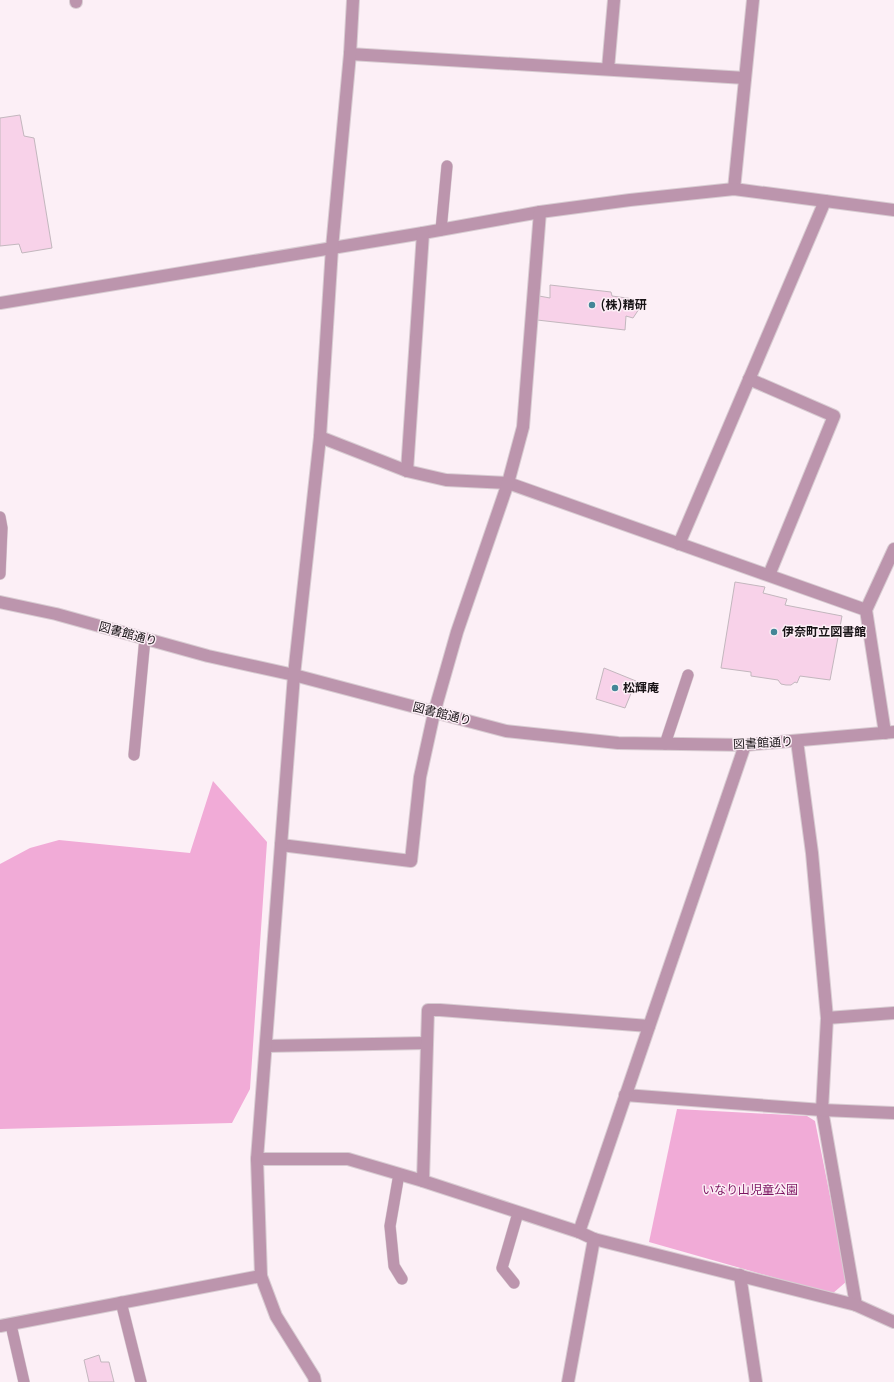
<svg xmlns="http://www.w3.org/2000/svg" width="894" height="1382" font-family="Manrope,'Noto Sans JP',sans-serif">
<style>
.green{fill:#f1abd7}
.building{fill:#f8d2e9;stroke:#c3b7be}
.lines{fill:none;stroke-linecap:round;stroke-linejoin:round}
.lane-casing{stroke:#d8ccd2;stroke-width:12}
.street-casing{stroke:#d8ccd2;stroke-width:14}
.lane{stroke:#bc95ad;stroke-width:11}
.street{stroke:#bc95ad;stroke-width:12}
.poi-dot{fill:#448697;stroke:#fceff6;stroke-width:1.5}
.labels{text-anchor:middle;stroke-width:3;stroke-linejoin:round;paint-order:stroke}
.poi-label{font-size:12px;font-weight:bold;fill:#181316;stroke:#fceff6;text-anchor:start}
.street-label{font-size:12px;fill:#181316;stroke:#fceff6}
.park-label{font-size:12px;fill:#7c1361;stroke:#fceff6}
</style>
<rect width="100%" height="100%" fill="#fceff6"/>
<!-- green -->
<g class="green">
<polygon points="213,781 267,842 250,1089 232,1123 0,1129 0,864 30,848 59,840 190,853"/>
<polygon points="677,1109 807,1116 815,1121 847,1281 832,1294 649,1242"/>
</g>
<!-- building -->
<g class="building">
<polygon points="20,115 24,136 34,138 52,248 22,253 19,244 0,246 0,118"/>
<polygon points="550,285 611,292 612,296 641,300 639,309 633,318 626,316 625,330 537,320 539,296 550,298"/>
<polygon points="735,582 765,587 763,593 787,599 785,605 842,616 830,680 800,676 797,683 795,682 791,685 786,685 781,684 778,680 751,676 751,672 721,668"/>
<polygon points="604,668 636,681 625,708 596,699"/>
<polygon points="99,1355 101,1362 109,1362 114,1382 89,1382 84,1360"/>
</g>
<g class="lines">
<defs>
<g id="lane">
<polyline points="441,230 447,166"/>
<polyline points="0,517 2,528 0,574"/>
<polyline points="665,744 688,675"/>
<polyline points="134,755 145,638"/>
<polyline points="399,1174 390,1226 394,1266 402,1279"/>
<polyline points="514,1283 502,1268 518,1213"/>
<polyline points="121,1302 141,1382"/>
<polyline points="11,1325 24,1382"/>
</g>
<g id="street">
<polyline points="76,0 76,2"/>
<polyline points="350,54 745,78"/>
<polyline points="608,69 614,0"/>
<polyline points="734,189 753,0"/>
<polyline points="0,303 423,233 540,212 630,200 734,189 894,210"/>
<polyline points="749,379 834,416 769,575"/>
<polyline points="320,437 407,471 446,480 508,483 866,610"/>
<polyline points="407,471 423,233"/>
<polyline points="679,544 825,201"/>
<polyline points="0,602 56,614 208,656 294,675 506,731 618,743 745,745 894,732"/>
<polyline points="885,733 866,610 894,549"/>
<polyline points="797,741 812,853 827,1018 822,1110 856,1305"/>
<polyline points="281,845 411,861 420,777 434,713 457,632 508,483 523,427 540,212"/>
<polyline points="827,1018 894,1013"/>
<polyline points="266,1046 427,1043"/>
<polyline points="625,1095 822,1110 894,1113"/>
<polyline points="257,1159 348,1159 423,1181 579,1232 594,1239 856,1305 894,1322"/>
<polyline points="423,1181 428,1010 440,1010 649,1026"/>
<polyline points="579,1232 745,745"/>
<polyline points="740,1275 756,1382"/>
<polyline points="0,1326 261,1276"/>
<polyline points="315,1382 314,1377 276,1316 261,1276 257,1159 294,675 320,437 332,248 350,54 353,0"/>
<polyline points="568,1382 594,1239"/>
</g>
</defs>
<!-- lane casing -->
<use href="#lane" class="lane-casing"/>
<!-- street casing -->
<use href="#street" class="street-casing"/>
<!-- lane -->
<use href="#lane" class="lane"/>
<!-- street -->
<use href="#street" class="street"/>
</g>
<!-- markers -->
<g class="poi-dot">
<circle cx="592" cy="305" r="4"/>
<circle cx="774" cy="632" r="4"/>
<circle cx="615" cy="688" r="4"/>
</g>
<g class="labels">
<!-- poi labels -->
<g class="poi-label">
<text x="600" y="309">(株)精研</text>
<text x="782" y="636">伊奈町立図書館</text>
<text x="623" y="692">松輝庵</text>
</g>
<!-- street labels -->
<g class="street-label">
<text transform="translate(128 634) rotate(15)" y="4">図書館通り</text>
<text transform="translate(442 714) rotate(14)" y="4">図書館通り</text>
<text transform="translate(763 743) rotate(-3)" y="4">図書館通り</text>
</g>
<!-- park labels -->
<g class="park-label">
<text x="750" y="1194">いなり山児童公園</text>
</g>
</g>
</svg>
